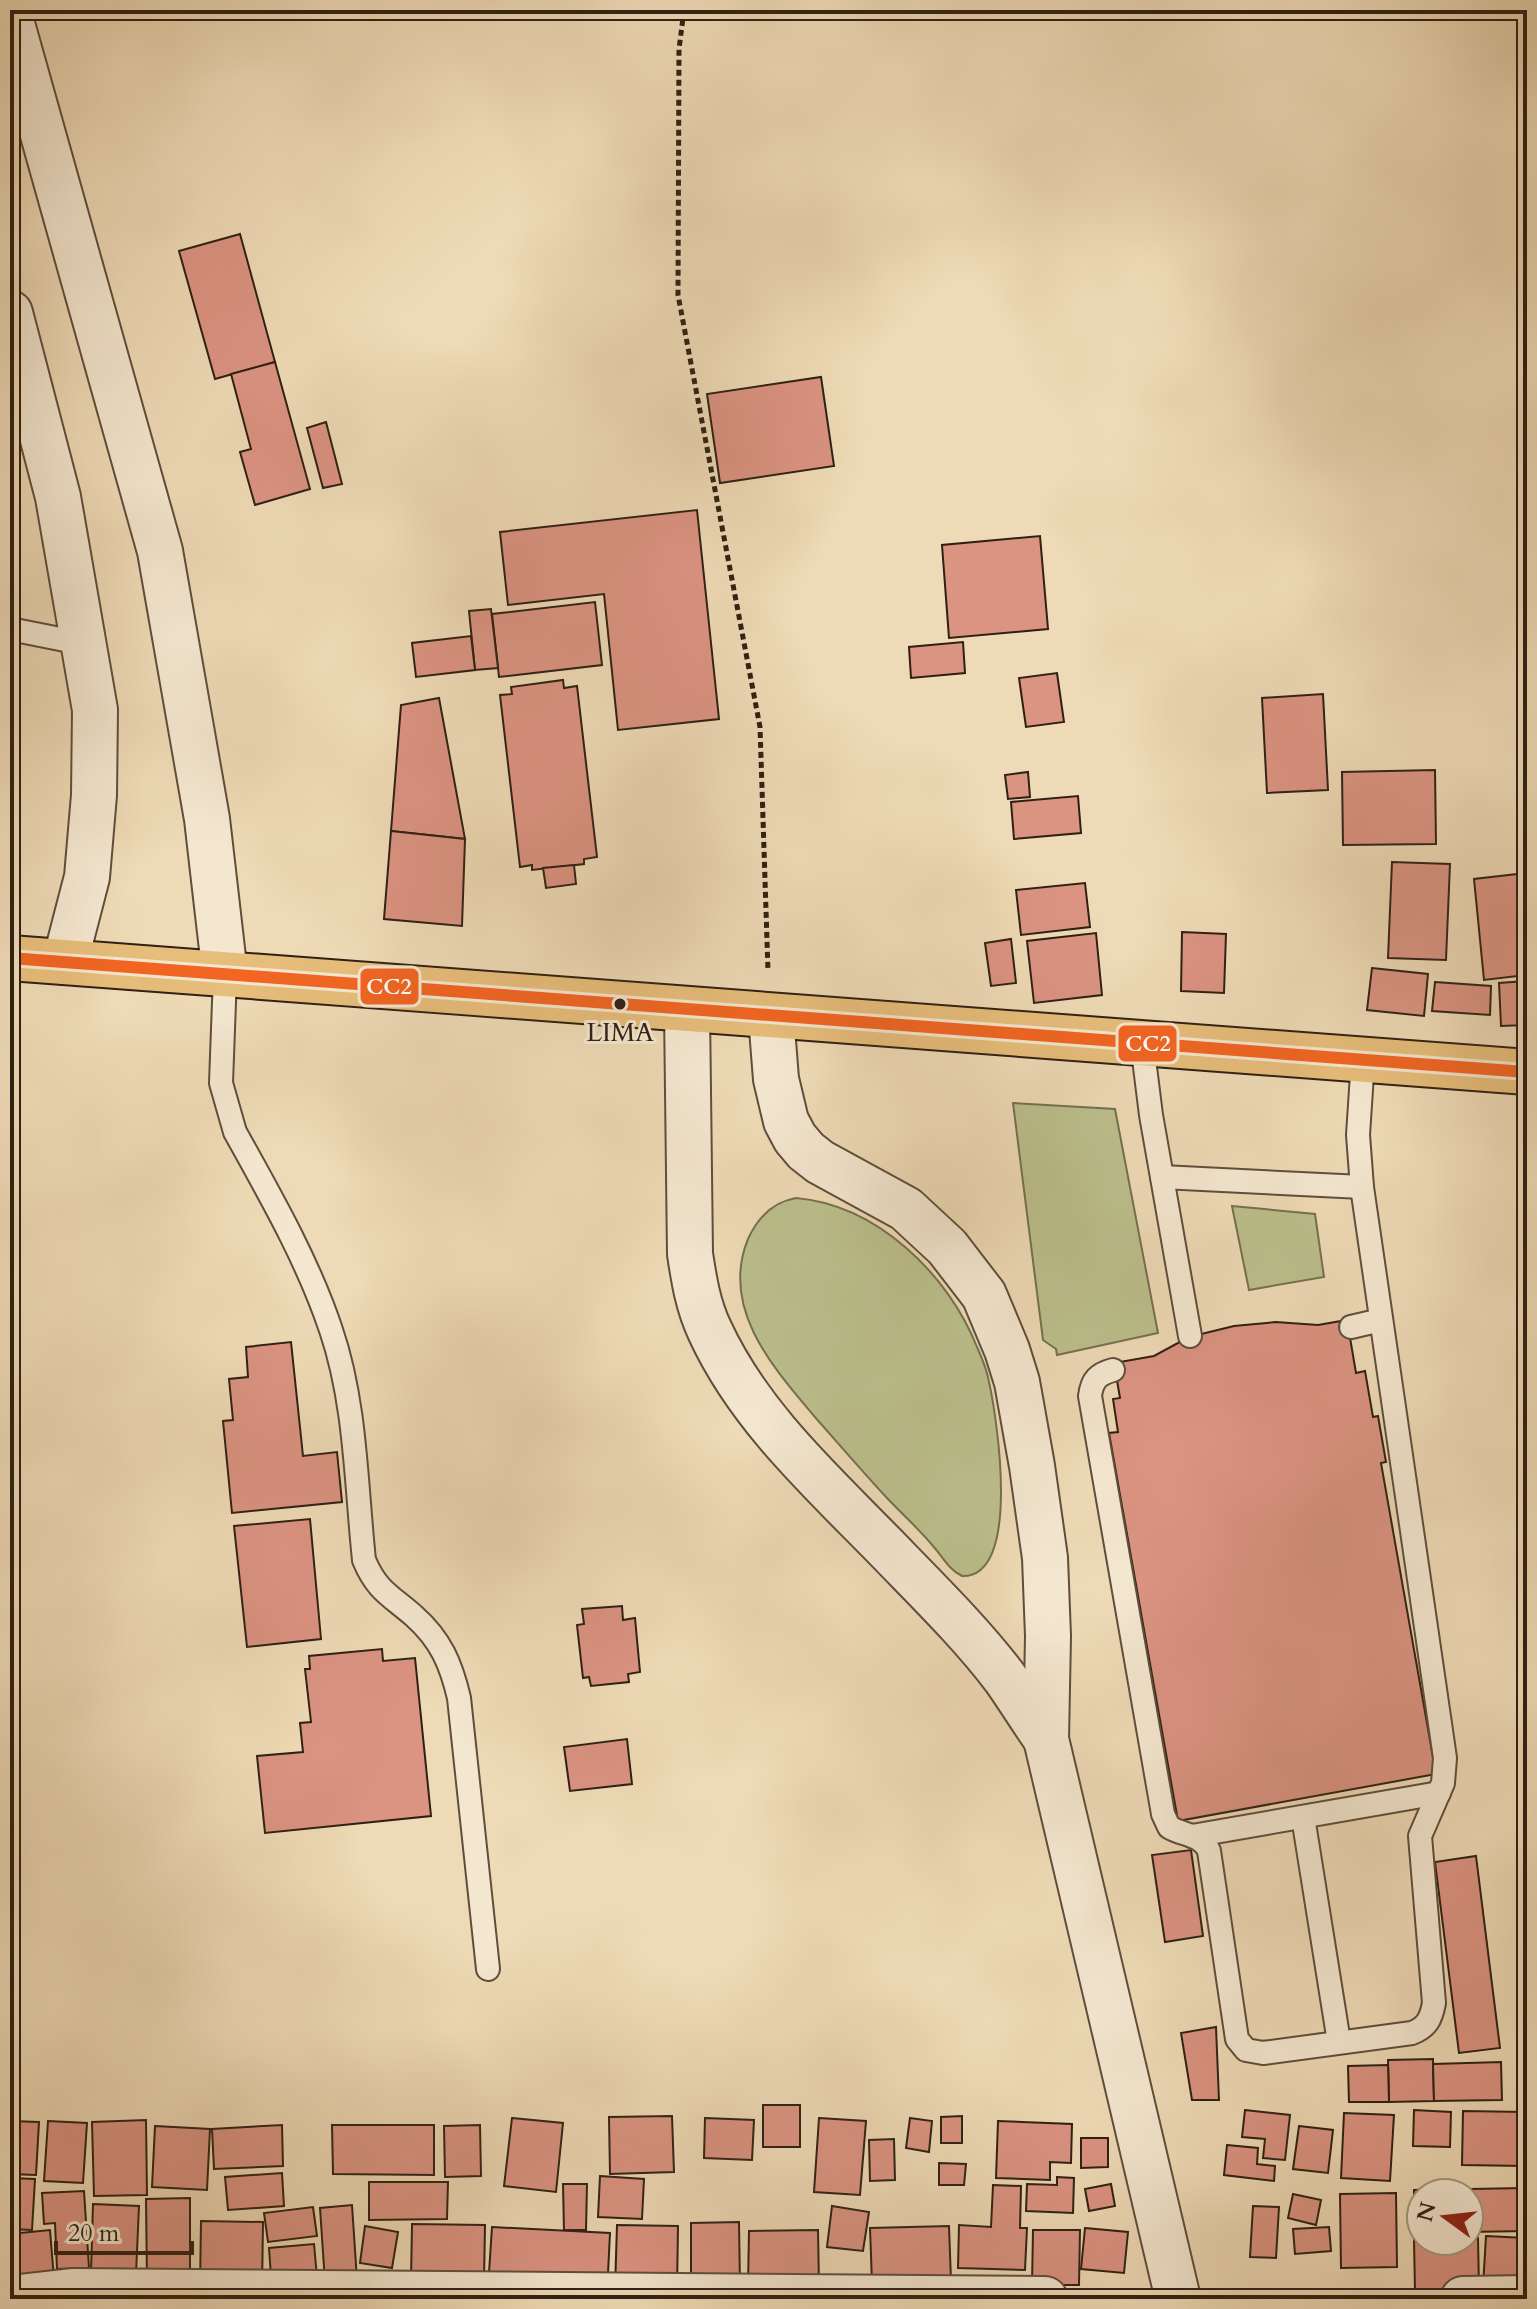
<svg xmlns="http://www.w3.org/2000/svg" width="1537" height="2309" font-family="Cardo,serif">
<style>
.green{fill:#bbbf8c;stroke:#757050;stroke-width:2}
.building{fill:#db9382;stroke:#2f2013;stroke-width:2}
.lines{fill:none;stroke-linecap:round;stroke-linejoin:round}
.lane-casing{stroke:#5f4e3c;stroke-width:26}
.street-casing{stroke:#5f4e3c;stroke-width:48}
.highway-casing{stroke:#2f2013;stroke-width:48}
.path{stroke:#2f2013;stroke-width:5;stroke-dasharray:6 4;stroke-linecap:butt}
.lane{stroke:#f4e7d0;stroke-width:22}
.street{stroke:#f4e7d0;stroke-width:44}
.highway{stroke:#e7bd7b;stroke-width:44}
.bus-1-casing{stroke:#f4e7d0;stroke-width:18}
.bus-1{stroke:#f26522;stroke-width:12}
.bus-dot{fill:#2f2013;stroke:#f4e7d0;stroke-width:3}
.labels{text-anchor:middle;stroke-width:6;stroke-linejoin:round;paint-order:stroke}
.bus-label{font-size:26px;fill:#2f2013;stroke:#f4e7d0}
.line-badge{stroke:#f4e7d0;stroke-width:3}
.badge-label{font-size:22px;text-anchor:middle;font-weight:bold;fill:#fff}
</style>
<rect width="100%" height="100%" fill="#eedab6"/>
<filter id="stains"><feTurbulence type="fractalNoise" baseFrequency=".0025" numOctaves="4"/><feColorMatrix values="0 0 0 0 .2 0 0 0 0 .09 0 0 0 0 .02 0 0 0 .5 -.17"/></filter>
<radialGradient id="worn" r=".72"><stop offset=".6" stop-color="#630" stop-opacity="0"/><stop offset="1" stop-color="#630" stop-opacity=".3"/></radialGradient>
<!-- green -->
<g class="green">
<polygon points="1013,1103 1115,1109 1158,1333 1057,1355 1056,1349 1043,1340"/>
<path d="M796,1198C877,1205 948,1274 977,1347C982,1358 987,1370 989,1382C997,1418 1022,1578 962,1576C948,1569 943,1557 933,1546C919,1529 902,1514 887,1498C862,1471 838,1443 814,1416C772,1366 720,1308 748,1239C758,1217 773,1202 796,1198Z"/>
<polygon points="1232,1206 1315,1214 1324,1277 1249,1290"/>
</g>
<!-- building -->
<g class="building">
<polygon points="240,234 275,362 215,379 179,251"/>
<polygon points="275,362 310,489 255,505 240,452 251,449 231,374"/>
<polygon points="821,377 834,466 720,483 707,394"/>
<polygon points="326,422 342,484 323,488 307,428"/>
<polygon points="697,510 719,719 618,730 604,594 508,605 500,532"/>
<polygon points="1040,536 1048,629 949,638 942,545"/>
<polygon points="595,602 602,665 499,677 492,614"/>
<polygon points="491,609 498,668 475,670 469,611"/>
<polygon points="471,636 475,670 416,677 412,643"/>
<polygon points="963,642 965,673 911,678 909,647"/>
<polygon points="1057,673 1064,722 1026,727 1019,678"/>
<polygon points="563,680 564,688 577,686 597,857 584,859 584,864 532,870 532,865 520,867 500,695 512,694 511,687"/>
<polygon points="1323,694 1328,790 1267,793 1262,698"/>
<polygon points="439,698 465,839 391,831 401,705"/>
<polygon points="1435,770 1436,844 1343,845 1342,772"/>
<polygon points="1028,772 1030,797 1008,799 1005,775"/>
<polygon points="1078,796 1081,833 1014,839 1011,802"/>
<polygon points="391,831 465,839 462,926 384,919"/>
<polygon points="1392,862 1450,864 1446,960 1388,958"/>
<polygon points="574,865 576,884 546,888 543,868"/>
<polygon points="1527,873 1527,975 1484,980 1474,879"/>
<polygon points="1085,883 1090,927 1021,935 1016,890"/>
<polygon points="1182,932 1226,934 1224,993 1181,991"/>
<polygon points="1096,933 1102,995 1034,1003 1027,941"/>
<polygon points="1011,939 1016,983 991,986 985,943"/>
<polygon points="1372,968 1428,974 1424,1016 1367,1010"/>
<polygon points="1527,981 1527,1025 1501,1026 1499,983"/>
<polygon points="1435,982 1491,986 1490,1015 1432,1011"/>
<polygon points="1347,1320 1356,1373 1365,1371 1373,1417 1378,1416 1386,1462 1381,1463 1436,1774 1178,1821 1109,1433 1118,1432 1113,1399 1120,1398 1114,1363 1154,1356 1189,1337 1234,1326 1276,1322 1318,1325"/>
<polygon points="291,1342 303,1456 337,1452 342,1502 232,1513 223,1421 233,1420 229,1379 248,1377 246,1347"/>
<polygon points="310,1519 321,1639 247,1647 234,1526"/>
<polygon points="622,1606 623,1620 635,1618 640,1672 628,1674 629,1682 591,1686 589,1677 583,1678 577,1625 584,1624 582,1609"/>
<polygon points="382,1649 383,1661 415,1658 431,1816 265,1833 257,1756 303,1752 300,1723 311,1722 305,1669 310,1669 309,1656"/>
<polygon points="627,1739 632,1784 570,1791 564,1747"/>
<polygon points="1191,1850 1203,1936 1165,1942 1152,1855"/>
<polygon points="1476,1856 1500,2048 1459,2053 1435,1862"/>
<polygon points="1216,2027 1219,2100 1192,2100 1181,2033"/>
<polygon points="1433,2059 1434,2101 1389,2102 1388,2060"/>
<polygon points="1501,2062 1502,2100 1434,2101 1433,2064"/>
<polygon points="1388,2065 1389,2102 1349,2102 1348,2066"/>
<rect x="763" y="2105" width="37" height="42"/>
<polygon points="1245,2110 1290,2115 1285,2160 1263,2158 1265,2139 1242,2137"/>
<polygon points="1414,2110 1451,2112 1450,2147 1413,2146"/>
<polygon points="1463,2111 1527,2112 1527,2166 1462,2165"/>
<polygon points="1344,2113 1394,2115 1390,2181 1341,2178"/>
<polygon points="672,2116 674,2172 610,2174 609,2117"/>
<polygon points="962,2116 962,2143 941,2143 941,2117"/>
<polygon points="512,2118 563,2123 556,2192 504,2186"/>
<polygon points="705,2118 754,2120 752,2160 704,2158"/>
<polygon points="819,2118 866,2121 860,2195 814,2192"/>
<polygon points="910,2118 932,2121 929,2152 906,2148"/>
<polygon points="146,2120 147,2195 94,2196 92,2122"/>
<polygon points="10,2121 39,2122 36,2175 10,2174"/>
<polygon points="48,2121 87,2123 83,2183 44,2181"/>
<polygon points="998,2121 1072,2124 1071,2163 1050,2162 1050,2180 996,2178"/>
<polygon points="282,2125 283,2166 214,2169 212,2129"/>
<polygon points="332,2125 434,2125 434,2175 333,2174"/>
<polygon points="480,2125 481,2176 445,2177 444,2126"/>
<polygon points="155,2126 210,2129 207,2190 152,2187"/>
<polygon points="1299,2126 1333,2130 1328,2173 1293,2169"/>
<polygon points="1081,2138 1108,2138 1108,2167 1081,2168"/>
<polygon points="894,2139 895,2180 870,2181 869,2140"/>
<polygon points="1227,2145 1258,2148 1257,2164 1275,2166 1274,2181 1224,2175"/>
<polygon points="939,2163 966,2164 964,2185 939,2185"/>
<polygon points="282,2173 284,2206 228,2210 225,2177"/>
<polygon points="600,2176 644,2179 642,2219 598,2217"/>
<polygon points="1057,2177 1074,2178 1073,2213 1026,2211 1027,2184 1057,2185"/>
<polygon points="10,2178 35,2179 32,2230 10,2229"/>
<polygon points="369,2182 448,2182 447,2219 369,2220"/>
<polygon points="563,2184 587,2184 586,2230 564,2230"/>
<polygon points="1111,2184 1115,2206 1089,2211 1085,2189"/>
<polygon points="993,2185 1021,2186 1020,2228 1027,2228 1025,2270 958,2268 959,2225 991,2227"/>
<polygon points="1527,2188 1527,2231 1469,2232 1469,2193 1421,2193 1421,2233 1414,2233 1414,2190"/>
<polygon points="84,2191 89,2268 57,2269 55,2223 44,2224 42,2193"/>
<polygon points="1396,2193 1397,2267 1341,2268 1340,2194"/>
<polygon points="1293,2194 1321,2200 1316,2225 1288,2218"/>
<polygon points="190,2198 190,2282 147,2282 146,2199"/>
<polygon points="93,2204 139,2206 136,2274 91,2272"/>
<polygon points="352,2205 357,2280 325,2282 320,2208"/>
<polygon points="832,2206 869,2212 863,2251 827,2247"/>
<polygon points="1253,2206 1279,2207 1276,2258 1250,2257"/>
<polygon points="313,2207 317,2236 268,2242 264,2213"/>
<polygon points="201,2221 263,2222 262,2288 200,2287"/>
<polygon points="739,2222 740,2288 691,2288 691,2223"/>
<polygon points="412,2224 485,2225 484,2281 411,2280"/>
<polygon points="617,2225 678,2226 677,2291 615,2289"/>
<polygon points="365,2226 398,2232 392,2268 360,2263"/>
<polygon points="949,2226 951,2281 872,2283 870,2228"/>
<polygon points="492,2227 610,2233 607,2294 488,2288"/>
<polygon points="1329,2227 1331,2251 1295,2254 1293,2229"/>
<polygon points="1085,2228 1128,2232 1124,2273 1081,2269"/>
<polygon points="50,2230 54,2279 10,2282 10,2234"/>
<polygon points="818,2230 819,2286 748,2287 749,2231"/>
<polygon points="1033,2230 1080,2230 1079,2285 1032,2285"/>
<polygon points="1486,2236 1527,2238 1527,2290 1483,2287"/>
<polygon points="1478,2238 1479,2289 1415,2291 1414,2240 1469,2241 1469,2239"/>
<polygon points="314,2244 318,2288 272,2291 269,2248"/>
</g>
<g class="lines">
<defs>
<g id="lane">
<polyline points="10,629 85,644"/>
<path d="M225,975L221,1083L235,1132C270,1195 308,1261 331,1330C356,1403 356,1485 364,1560C377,1591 390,1595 414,1616C441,1640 451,1664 459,1698L488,1969"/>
<polyline points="1142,1043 1151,1115 1190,1336"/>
<polyline points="1162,1177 1362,1187"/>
<polyline points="1351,1327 1381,1320"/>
<path d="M1113,1370C1098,1374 1092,1380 1090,1396L1163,1814L1169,1827C1184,1836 1202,1834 1209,1851L1237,2039L1246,2050L1263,2053L1412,2033C1427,2027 1431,2019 1434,2003L1420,1836L1443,1783L1445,1758L1362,1187L1358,1135L1363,1059"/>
<polyline points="1303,1817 1339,2042"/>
<polyline points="1192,1836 1439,1793"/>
</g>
<g id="street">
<polyline points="10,17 160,551 207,819 225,975"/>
<polyline points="10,313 58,497 95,710 94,795 87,877 65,962"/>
<path d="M687,1010L690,1254C694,1280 698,1306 710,1331C752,1422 830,1489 898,1560C935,1598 974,1637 1005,1678C1019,1698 1032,1719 1046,1739"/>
<polyline points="771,1016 776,1079 786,1121 795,1138 806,1151 820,1162 906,1209 947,1247 984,1295 1007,1350 1017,1382 1032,1466 1045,1558 1048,1636 1046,1739 1178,2299"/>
<polyline points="10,2298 72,2291 1045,2299"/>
<polyline points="1463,2299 1527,2298"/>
</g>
<polyline id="highway" points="10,958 1527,1072"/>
</defs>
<!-- lane casing -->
<use href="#lane" class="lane-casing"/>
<!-- street casing -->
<use href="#street" class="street-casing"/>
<!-- highway casing -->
<use href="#highway" class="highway-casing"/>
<!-- path -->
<polyline class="path" points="684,10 679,49 678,295 760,727 768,971"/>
<!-- lane -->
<use href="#lane" class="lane"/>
<!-- street -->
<use href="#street" class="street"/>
<!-- highway -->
<use href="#highway" class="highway"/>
<defs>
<polyline id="bus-1" points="10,958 1527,1072"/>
</defs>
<!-- bus-1 casing -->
<use href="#bus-1" class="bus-1-casing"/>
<!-- bus-1 -->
<use href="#bus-1" class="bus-1"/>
</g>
<!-- markers -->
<circle class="bus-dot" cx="620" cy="1004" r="7"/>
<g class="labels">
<!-- bus labels -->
<g class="bus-label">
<text x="620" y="1041">LIMA</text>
</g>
</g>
<g class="line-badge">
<rect x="359" y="967" width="61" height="39" rx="8" fill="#f26522"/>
<rect x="1117" y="1024" width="61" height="39" rx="8" fill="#f26522"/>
</g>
<g class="badge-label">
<text x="389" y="994">CC2</text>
<text x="1148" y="1051">CC2</text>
</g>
<!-- margin -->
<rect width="1537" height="2309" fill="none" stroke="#eedab6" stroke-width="40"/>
<rect x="12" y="12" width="1513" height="2285" fill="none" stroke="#2f2013" stroke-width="4"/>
<rect x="20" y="20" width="1497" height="2269" fill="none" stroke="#2f2013" stroke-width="2"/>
<!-- north arrow -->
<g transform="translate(1445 2217) rotate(285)"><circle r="38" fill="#f4e7d0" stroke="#a59784" stroke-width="2"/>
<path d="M0-6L14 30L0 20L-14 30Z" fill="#8f2418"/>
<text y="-12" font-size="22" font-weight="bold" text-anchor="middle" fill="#2f2013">N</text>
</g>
<!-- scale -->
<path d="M56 2241v12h136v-12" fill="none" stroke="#2f2013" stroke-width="4"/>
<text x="68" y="2241" font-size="24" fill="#2f2013" stroke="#f4e7d0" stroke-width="6" paint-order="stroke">20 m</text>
<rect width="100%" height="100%" filter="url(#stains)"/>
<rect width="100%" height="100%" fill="url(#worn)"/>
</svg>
